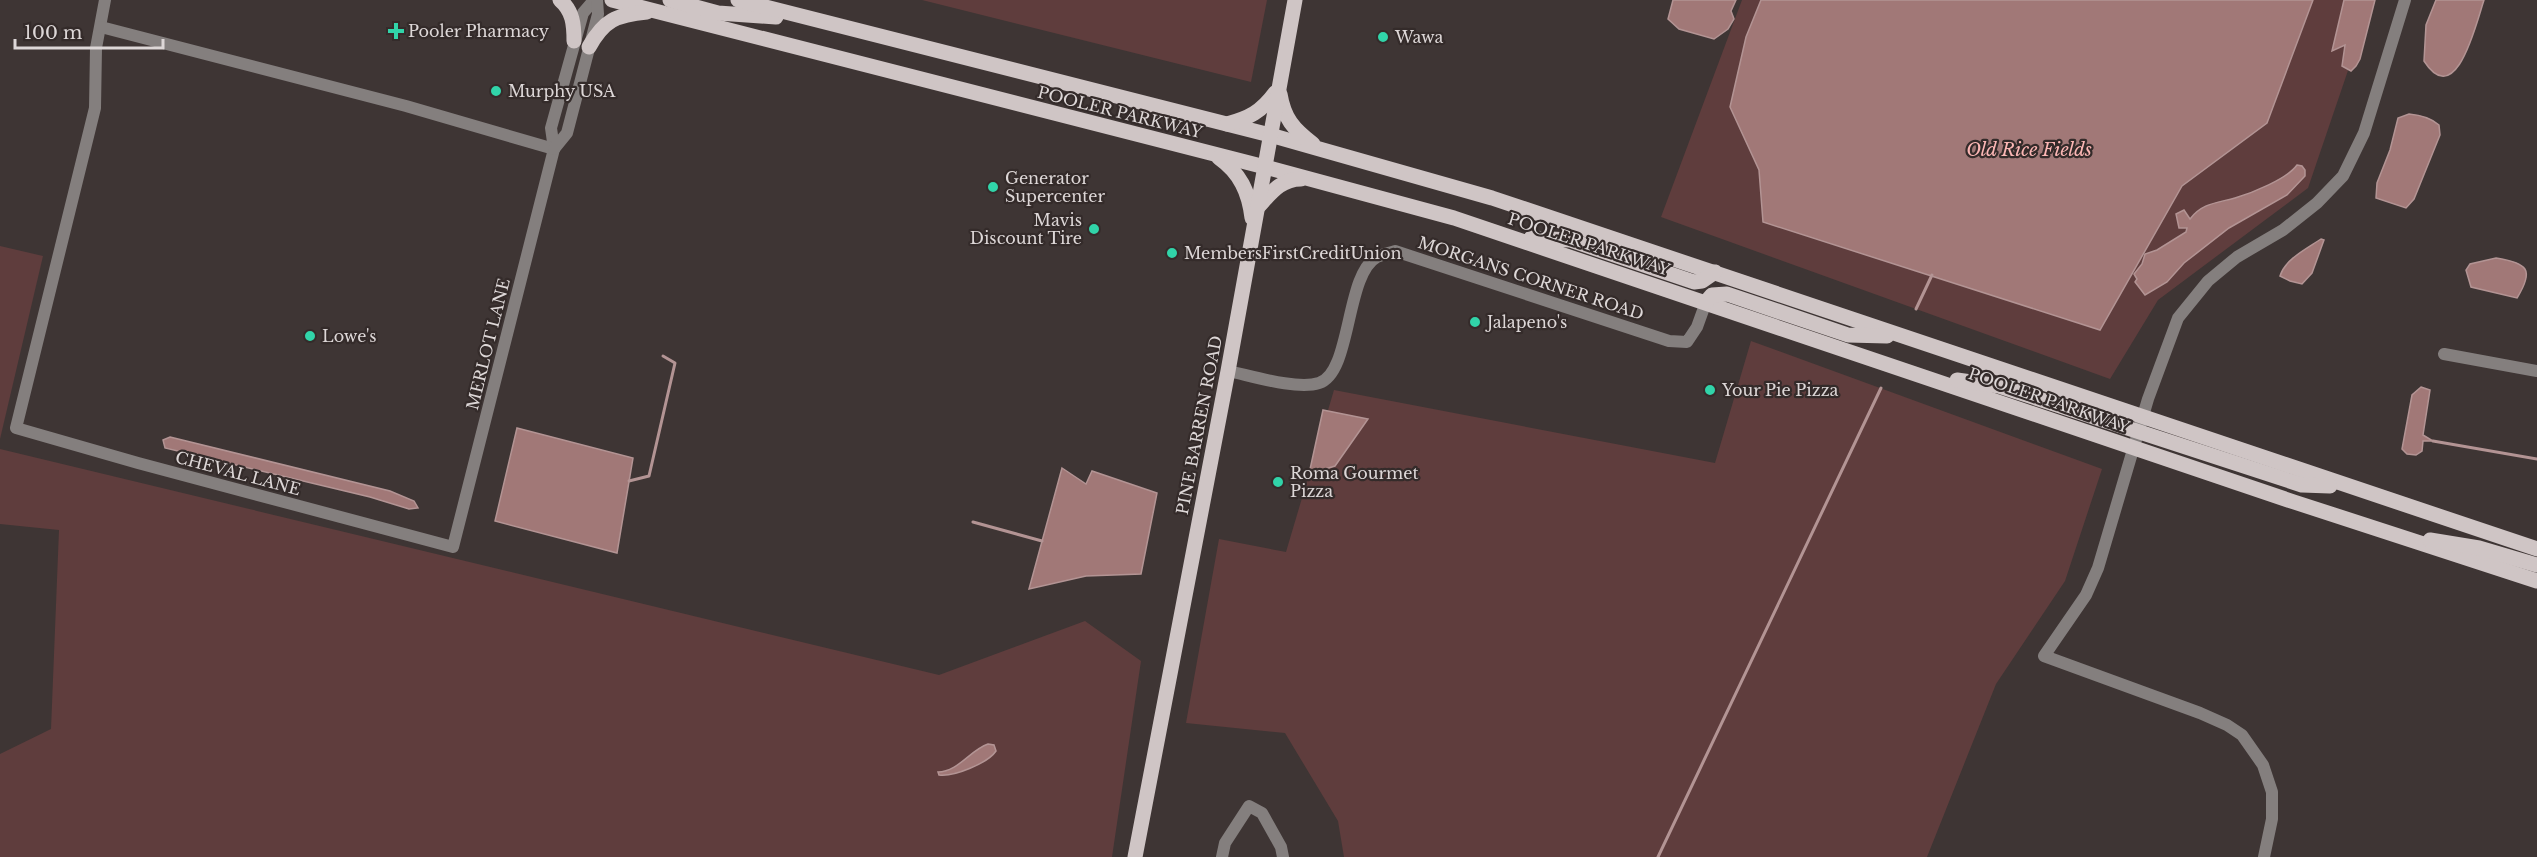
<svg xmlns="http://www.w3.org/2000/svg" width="2537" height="857" font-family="'Libre Baskerville',serif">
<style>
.green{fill:#5f3d3d}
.water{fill:#a17877;stroke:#b39494;stroke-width:1.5}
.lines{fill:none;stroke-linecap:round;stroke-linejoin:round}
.stream{stroke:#b39494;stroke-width:3}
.minor{stroke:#847f7e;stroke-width:12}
.major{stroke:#cfc5c5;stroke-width:15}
.poi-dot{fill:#31d4a9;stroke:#342b2a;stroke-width:2}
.labels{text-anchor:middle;stroke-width:4.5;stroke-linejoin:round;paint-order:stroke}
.poi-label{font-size:16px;fill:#ddd7d7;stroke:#342b2a;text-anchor:start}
.street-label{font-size:16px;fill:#ddd7d7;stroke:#342b2a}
.water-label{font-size:18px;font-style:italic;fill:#fcb7b5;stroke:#342b2a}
</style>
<rect width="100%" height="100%" fill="#3e3534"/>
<!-- green -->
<g class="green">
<polygon points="922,0 1267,0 1251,82"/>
<polygon points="1742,0 2372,0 2308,188 2158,300 2110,379 1661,217"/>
<polygon points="0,246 43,256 0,439"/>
<polygon points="1751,341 2102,469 2065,581 1996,684 1927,857 1344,857 1338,821 1285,733 1186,723 1219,539 1286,552 1334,390 1715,463"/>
<polygon points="0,449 939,675 1085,621 1141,661 1112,857 0,857 0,754 51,729 59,530 0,524"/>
</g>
<!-- water -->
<g class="water">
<polygon points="1673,0 1736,0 1731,11 1734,19 1728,29 1714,39 1679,29 1668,19"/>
<polygon points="1761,0 2313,0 2267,123 2182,186 2100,330 1763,222 1759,170 1730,107 1746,37"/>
<polygon points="2344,0 2375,0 2360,59 2356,66 2351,71 2342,66 2345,45 2332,51"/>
<path d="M2436,0H2484C2476,24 2456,111 2424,61L2426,25Z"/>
<path d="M2409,114C2420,115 2430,117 2439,125L2440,135L2414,199L2406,208L2376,198L2377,183L2390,150L2398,118Z"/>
<path d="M2297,165L2302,166L2305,170V176L2287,195L2229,228L2184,263L2167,282L2145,295L2135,282L2137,279L2134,274L2142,264L2145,254L2157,250L2186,232L2187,228H2179L2176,214L2184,210L2190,219C2202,203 2217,203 2235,198C2252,193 2287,179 2297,165Z"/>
<path d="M2321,239L2324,240L2312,273L2302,284L2290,281L2280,276C2285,259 2308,248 2321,239Z"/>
<path d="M2496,258C2527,263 2535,269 2517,298L2471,287L2466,270L2470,264Z"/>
<polygon points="2421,387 2430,390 2423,435 2433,441 2423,441 2422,451 2416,455 2407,454 2402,449 2412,395"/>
<polygon points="1323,410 1368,419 1335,466 1309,474"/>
<polygon points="517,428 633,458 617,553 495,521"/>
<polygon points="170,437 390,491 414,501 418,508 409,509 370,497 165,448 163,440"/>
<polygon points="1062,468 1086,484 1092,471 1157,493 1141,574 1086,576 1029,589"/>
<path d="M988,744L994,745L996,751C988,763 954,777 939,775L938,772C958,772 970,750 988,744Z"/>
</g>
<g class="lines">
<!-- stream -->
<g class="stream">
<polyline points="1916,309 1932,275"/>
<polyline points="2433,441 2537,459"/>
<polyline points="629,481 649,476 675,363 663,356"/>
<polyline points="973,522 1042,541"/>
<polyline points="1658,857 1881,388"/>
</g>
<!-- minor -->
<g class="minor">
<polyline points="105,0 96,48 95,108 16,428 138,463 453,547 554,149 551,128 583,13 594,0"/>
<polyline points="101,27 406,106 554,149"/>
<polyline points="554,149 567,133 598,14 597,0"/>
<polyline points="2444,354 2537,371"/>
<path d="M1228,371C1252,376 1297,390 1319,383C1352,373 1345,274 1377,257C1383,254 1390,253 1395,251L1669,341L1687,342L1697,327L1706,302"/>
<polyline points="1222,857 1225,843 1249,806 1262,813 1281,847 1283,857"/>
<polyline points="2264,857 2272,819 2272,792 2263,765 2242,735 2227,725 2200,713 2044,656 2086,595 2098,568 2148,399 2178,318 2208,281 2237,257 2283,230 2317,203 2343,176 2364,133 2405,0"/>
</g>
<!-- major -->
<g class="major">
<path d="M560,0C573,11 574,25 574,41"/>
<polyline points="612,0 1265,167 1454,218 2294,502 2537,581"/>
<polyline points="670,0 718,13 776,17"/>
<polyline points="738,0 1270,135 1492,198 2537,549"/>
<path d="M589,47C604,20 616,15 647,12"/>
<path d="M1280,94C1284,118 1293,129 1313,144"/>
<path d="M1227,124C1249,118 1261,112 1275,93"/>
<path d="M1219,158C1240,173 1249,192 1252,218"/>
<path d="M1258,207C1271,193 1281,179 1301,179"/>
<polyline points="1531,238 1570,240 1694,282 1702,281 1715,272"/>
<polyline points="1706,302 1712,295 1727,294 1848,335 1887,336"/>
<polyline points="1957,380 1999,386 2302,485 2330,486"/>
<polyline points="2430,540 2479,548 2537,565"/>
<polyline points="1135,857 1228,371 1295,0"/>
</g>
</g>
<!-- markers -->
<g class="poi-dot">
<path d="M393 22h6v6h6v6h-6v6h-6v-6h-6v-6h6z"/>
<circle cx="1383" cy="37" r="6"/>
<circle cx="496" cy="91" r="6"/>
<circle cx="993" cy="187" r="6"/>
<circle cx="1094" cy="229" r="6"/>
<circle cx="1172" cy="253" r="6"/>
<circle cx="1475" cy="322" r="6"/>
<circle cx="310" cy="336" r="6"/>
<circle cx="1710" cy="390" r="6"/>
<circle cx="1278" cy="482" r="6"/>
</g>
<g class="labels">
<!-- poi labels -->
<g class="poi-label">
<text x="408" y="37">Pooler Pharmacy</text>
<text x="1395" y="43">Wawa</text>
<text x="508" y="97">Murphy USA</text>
<text x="1005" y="184">Generator<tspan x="1005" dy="18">Supercenter</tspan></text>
<text x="1082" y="226" text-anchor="end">Mavis<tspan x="1082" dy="18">Discount Tire</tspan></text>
<text x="1184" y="259">MembersFirstCreditUnion</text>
<text x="1487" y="328">Jalapeno's</text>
<text x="322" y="342">Lowe's</text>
<text x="1722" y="396">Your Pie Pizza</text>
<text x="1290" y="479">Roma Gourmet<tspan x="1290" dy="18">Pizza</tspan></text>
</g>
<!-- street labels -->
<g class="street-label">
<text transform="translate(1120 112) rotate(14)" y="6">POOLER PARKWAY</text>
<text transform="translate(1589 244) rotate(18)" y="6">POOLER PARKWAY</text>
<text transform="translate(1531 278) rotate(18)" y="6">MORGANS CORNER ROAD</text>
<text transform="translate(488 344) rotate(-76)" y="6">MERLOT LANE</text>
<text transform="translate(2049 400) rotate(19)" y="6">POOLER PARKWAY</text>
<text transform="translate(1199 425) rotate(-79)" y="6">PINE BARREN ROAD</text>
<text transform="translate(238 473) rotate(15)" y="6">CHEVAL LANE</text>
</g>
<!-- water labels -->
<g class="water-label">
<text x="2029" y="156">Old Rice Fields</text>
</g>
</g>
<!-- scale -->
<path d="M15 39v9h148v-9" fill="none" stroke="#ddd7d7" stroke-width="3"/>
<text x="24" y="39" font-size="18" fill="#ddd7d7" stroke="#342b2a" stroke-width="4.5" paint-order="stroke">100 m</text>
</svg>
